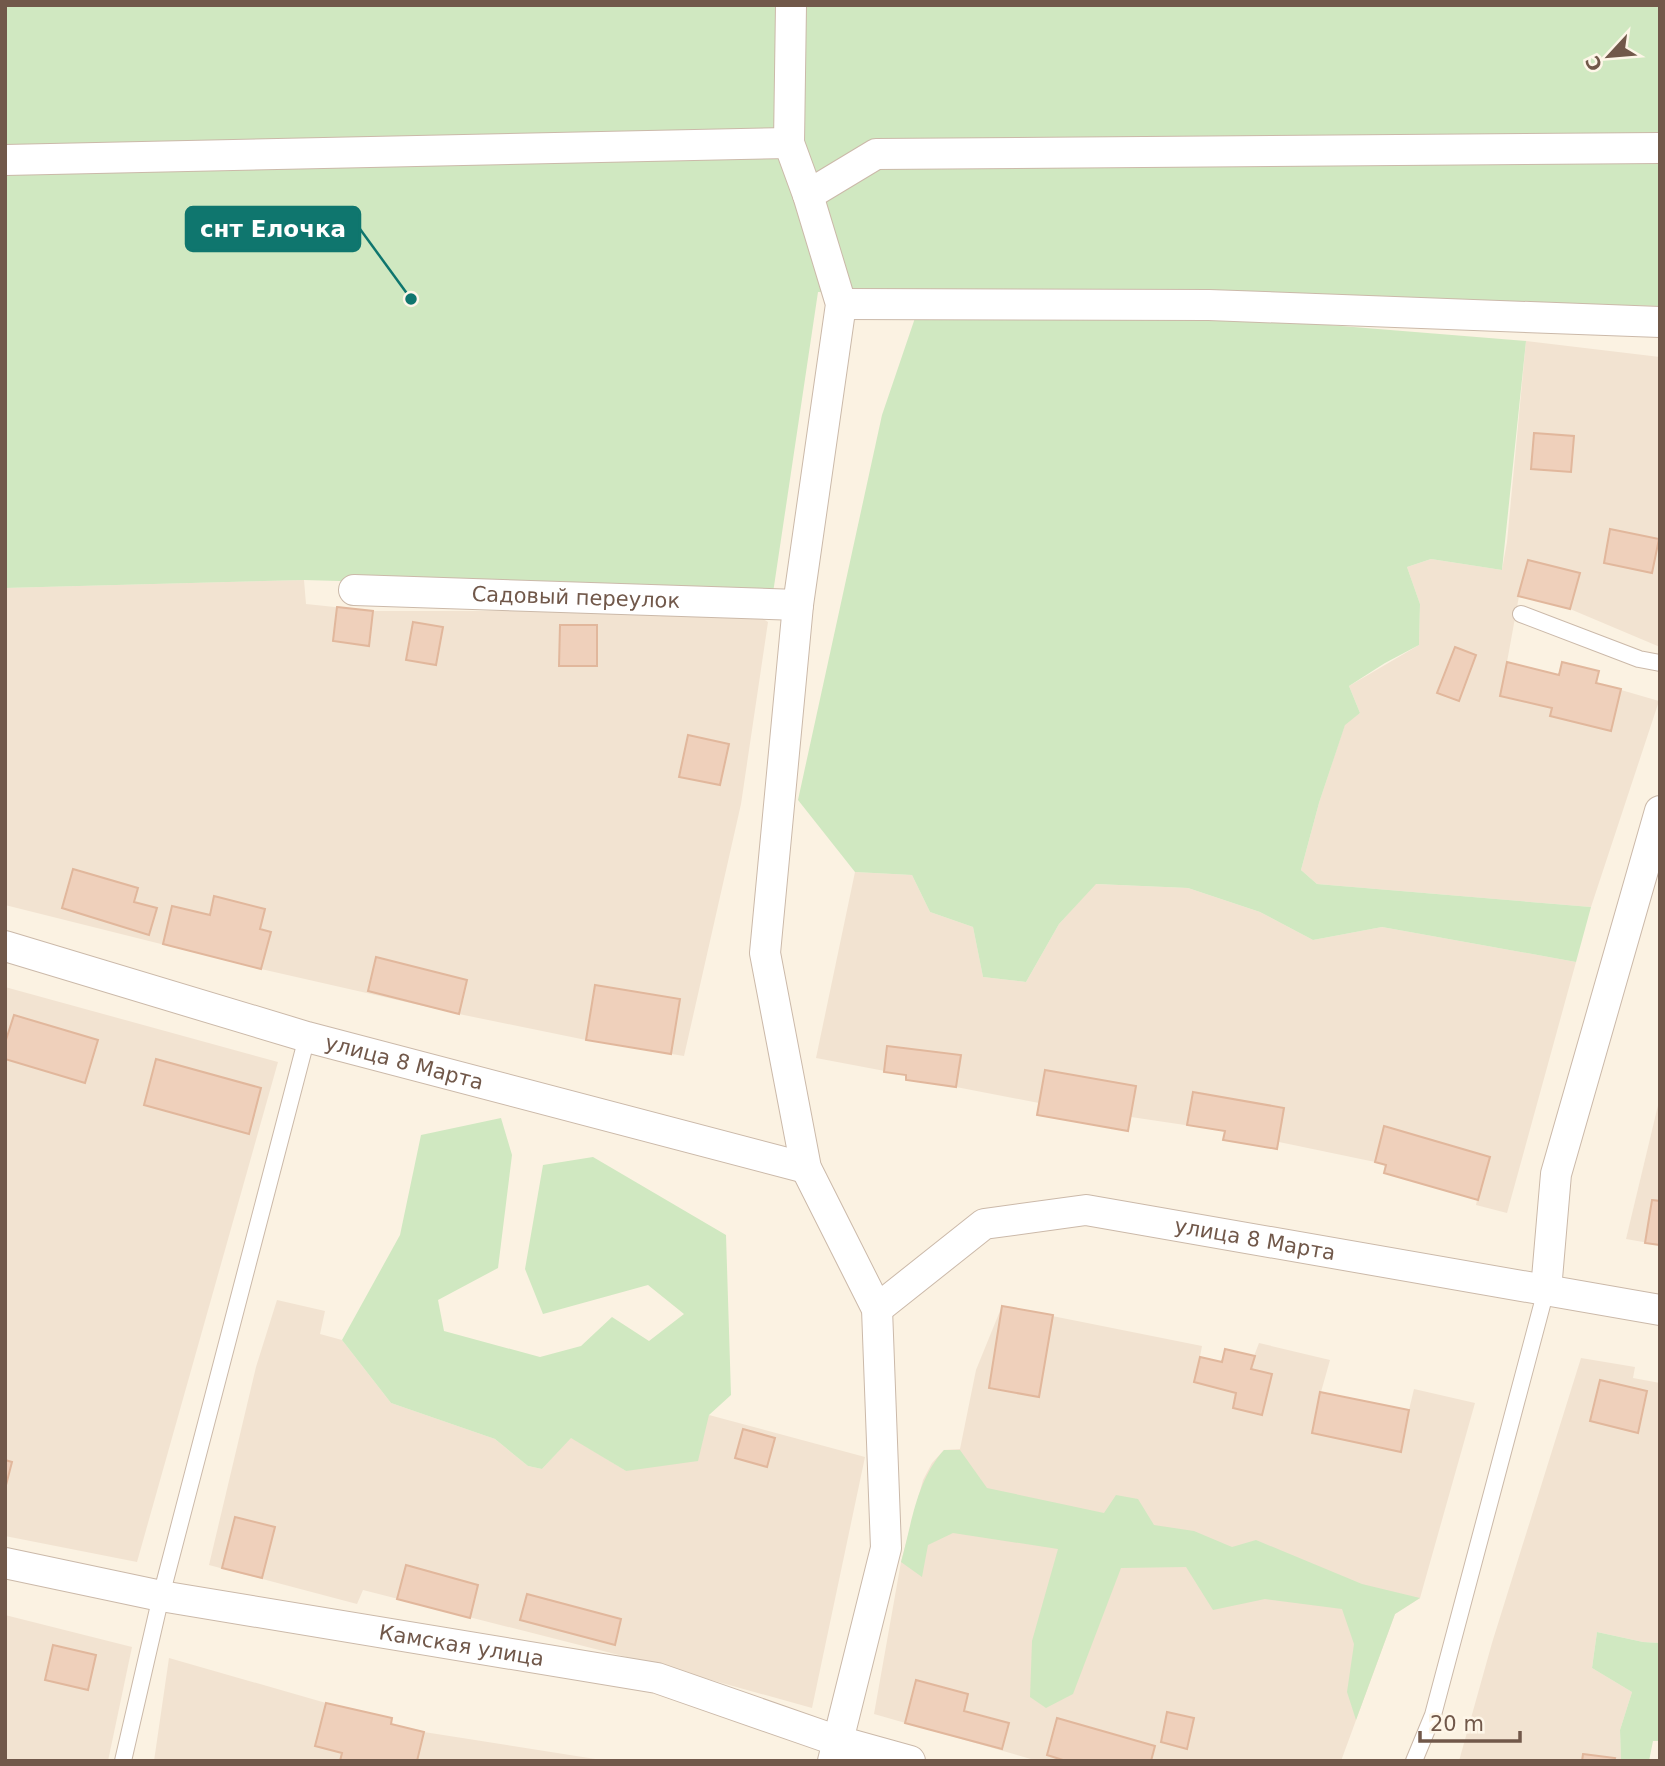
<svg xmlns="http://www.w3.org/2000/svg" width="1665" height="1766" font-family="'DejaVu Sans',sans-serif">
<style>
.residential{fill:#f2e3d1}
.green{fill:#d0e8c1}
.building{fill:#efd0bb;stroke:#e1b79c;stroke-width:2}
.lines{fill:none;stroke-linecap:round;stroke-linejoin:round}
.lane-casing{stroke:#cbb9a9;stroke-width:18}
.street-casing{stroke:#cbb9a9;stroke-width:32}
.lane{stroke:#fff;stroke-width:16}
.street{stroke:#fff;stroke-width:30}
.labels{text-anchor:middle;stroke-width:5;stroke-linejoin:round;paint-order:stroke}
.street-label{font-size:21px;fill:#71584a;stroke:#fef6e8}
.leader{fill:none;stroke:#0f766e;stroke-width:2.5}
.callout-dot{fill:#0f766e;stroke:#fef6e8;stroke-width:2.5}
.callout{fill:#0f766e;stroke:#0f766e;stroke-width:2.5}
.callout-label{font-size:23px;text-anchor:middle;font-weight:bold;fill:#fff}
</style>
<rect width="100%" height="100%" fill="#fbf2e2"/>
<!-- residential -->
<g class="residential">
<polygon points="1526,341 1660,357 1660,647 1570,609 1519,596 1507,662 1558,675 1562,662 1599,671 1597,683 1659,701 1591,907 1317,884 1301,870 1319,803 1345,724 1360,713 1349,686 1419,645 1420,604 1407,567 1431,559 1502,570 1507,542"/>
<polygon points="304,580 306,604 373,611 750,611 768,622 741,804 684,1056 586,1040 459,1014 261,969 5,905 5,588"/>
<polygon points="855,872 912,875 930,912 973,927 983,977 1026,982 1059,924 1095,884 1188,888 1260,912 1313,940 1382,927 1576,962 1507,1213 1476,1205 1477,1200 1384,1173 1386,1165 1375,1162 1279,1142 1277,1149 1223,1140 1225,1131 1131,1117 1128,1131 1037,1115 1039,1103 956,1087 906,1080 906,1075 816,1058"/>
<polygon points="5,987 278,1062 137,1562 5,1536"/>
<polygon points="1660,1097 1660,1245 1626,1239"/>
<polygon points="277,1300 325,1311 320,1334 342,1340 391,1403 495,1439 528,1466 542,1469 571,1437 626,1471 709,1415 865,1457 812,1708 654,1664 363,1590 357,1604 209,1565 256,1367"/>
<polygon points="1002,1306 1202,1346 1200,1357 1221,1362 1225,1349 1254,1356 1259,1343 1330,1360 1321,1392 1409,1410 1414,1389 1475,1403 1420,1598 1395,1614 1341,1761 1038,1761 874,1714 901,1562 923,1480 932,1463 944,1450 960,1449 976,1370"/>
<polygon points="1581,1358 1635,1367 1633,1378 1660,1383 1660,1643 1643,1642 1597,1632 1592,1668 1632,1692 1620,1730 1621,1761 1459,1761 1492,1643"/>
<polygon points="5,1615 132,1647 108,1761 5,1761"/>
<polygon points="169,1658 326,1703 392,1718 391,1725 424,1732 608,1761 154,1761"/>
</g>
<!-- green -->
<g class="green">
<polygon points="5,5 1660,5 1660,306 818,292 773,593 304,580 5,588"/>
<polygon points="1194,314 1526,341 1502,570 1431,559 1407,567 1420,604 1419,645 1385,663 1349,686 1360,713 1345,725 1319,803 1301,870 1317,884 1591,907 1576,962 1382,927 1313,940 1260,912 1188,888 1096,884 1059,924 1026,982 983,977 973,927 930,912 912,875 855,872 798,800 882,415 915,318"/>
<polygon points="501,1118 512,1155 498,1268 438,1300 444,1331 540,1357 581,1346 612,1317 649,1341 684,1314 648,1285 543,1314 525,1269 543,1165 593,1157 726,1235 731,1395 709,1415 698,1461 626,1471 571,1438 542,1469 528,1466 495,1439 391,1403 342,1340 400,1235 421,1135"/>
<path d="M944,1450H960L987,1488L1104,1513L1116,1495L1138,1499L1154,1525L1194,1531L1232,1547L1256,1540L1362,1584L1420,1598L1395,1614L1356,1720L1347,1692L1354,1644L1342,1609L1265,1599L1213,1610L1186,1567L1121,1568L1073,1694L1046,1708L1030,1697L1032,1641L1058,1549L953,1533L928,1545L922,1577L901,1562C912,1523 916,1481 944,1450Z"/>
<polygon points="1597,1632 1643,1642 1660,1643 1660,1741 1653,1741 1649,1761 1621,1761 1620,1730 1632,1692 1592,1668"/>
</g>
<!-- building -->
<g class="building">
<polygon points="1534,433 1574,436 1571,472 1531,469"/>
<polygon points="1610,529 1659,539 1652,573 1604,563"/>
<polygon points="1528,560 1580,573 1570,609 1518,596"/>
<polygon points="337,607 373,611 369,646 333,641"/>
<polygon points="413,622 443,627 436,665 406,660"/>
<polygon points="560,625 597,625 597,666 559,666"/>
<polygon points="1455,647 1476,655 1459,701 1437,693"/>
<polygon points="1507,662 1559,675 1562,662 1599,671 1596,683 1621,689 1611,731 1550,716 1552,708 1500,696"/>
<polygon points="688,735 729,744 720,785 679,777"/>
<polygon points="73,869 138,888 134,902 157,908 149,935 62,908"/>
<polygon points="214,896 265,909 260,929 271,932 261,969 163,944 172,906 210,915"/>
<polygon points="376,957 467,980 459,1014 368,991"/>
<polygon points="595,985 680,999 671,1054 586,1040"/>
<polygon points="14,1015 98,1040 85,1083 5,1059 5,1043"/>
<polygon points="887,1046 961,1055 956,1087 906,1080 906,1075 884,1072"/>
<polygon points="156,1059 261,1088 249,1134 144,1105"/>
<polygon points="1045,1070 1136,1086 1128,1131 1037,1115"/>
<polygon points="1193,1092 1284,1108 1277,1149 1223,1140 1225,1131 1187,1125"/>
<polygon points="1384,1126 1490,1157 1478,1200 1384,1173 1386,1165 1375,1162"/>
<polygon points="1652,1200 1660,1201 1660,1245 1645,1243"/>
<polygon points="1002,1306 1053,1315 1039,1397 989,1388"/>
<polygon points="1225,1349 1255,1356 1251,1369 1272,1374 1262,1415 1233,1408 1236,1393 1194,1382 1200,1357 1222,1362"/>
<polygon points="1600,1380 1647,1391 1638,1433 1590,1421"/>
<polygon points="1320,1392 1409,1410 1401,1452 1312,1433"/>
<polygon points="743,1429 775,1438 767,1467 735,1458"/>
<polygon points="5,1460 12,1462 5,1489"/>
<polygon points="235,1517 275,1527 262,1578 222,1568"/>
<polygon points="406,1565 478,1585 470,1618 397,1599"/>
<polygon points="527,1594 621,1619 615,1645 520,1620"/>
<polygon points="53,1645 96,1655 88,1690 45,1680"/>
<polygon points="916,1680 968,1694 964,1711 1009,1723 1002,1749 905,1723"/>
<polygon points="326,1703 392,1718 391,1724 424,1732 417,1761 340,1761 342,1753 315,1746"/>
<polygon points="1167,1712 1194,1718 1187,1749 1161,1742"/>
<polygon points="1057,1718 1155,1746 1151,1761 1066,1761 1047,1755"/>
<polygon points="1583,1754 1615,1758 1614,1761 1582,1761"/>
</g>
<g class="lines">
<defs>
<g id="lane">
<polyline points="1521,614 1639,659 1660,663"/>
<polyline points="123,1761 161,1596 307,1037"/>
<polyline points="1414,1761 1433,1715 1546,1290"/>
</g>
<g id="street">
<polyline points="791,5 789,143 808,195 841,304 798,605 765,953 806,1168 877,1309 886,1548 833,1761"/>
<polyline points="5,160 789,143"/>
<polyline points="808,195 876,154 1660,148"/>
<polyline points="841,304 1209,305 1660,322"/>
<path id="s1" d="M354,590L798,605"/>
<path id="s2" d="M5,946L307,1037L806,1168"/>
<polyline points="1546,1290 1556,1174 1660,811"/>
<path id="s3" d="M877,1309L984,1224L1086,1210L1660,1310"/>
<path id="s4" d="M5,1563L161,1596L657,1678L838,1741L910,1761"/>
</g>
</defs>
<!-- lane casing -->
<use href="#lane" class="lane-casing"/>
<!-- street casing -->
<use href="#street" class="street-casing"/>
<!-- lane -->
<use href="#lane" class="lane"/>
<!-- street -->
<use href="#street" class="street"/>
</g>
<g class="labels">
<!-- street labels -->
<g class="street-label">
<text dy="7" stroke="none"><textPath href="#s1" startOffset="222">Садовый переулок</textPath></text>
<text dy="7" stroke="none"><textPath href="#s2" startOffset="416">улица 8 Марта</textPath></text>
<text dy="7" stroke="none"><textPath href="#s3" startOffset="411">улица 8 Марта</textPath></text>
<text dy="7" stroke="none"><textPath href="#s4" startOffset="464">Камская улица</textPath></text>
</g>
</g>
<!-- callouts -->
<path class="leader" d="M411 299L360 229"/>
<circle class="callout-dot" cx="411" cy="299" r="7"/>
<rect class="callout" x="186" y="207" width="174" height="44" rx="7"/>
<g class="callout-label">
<text x="273" y="237">снт Елочка</text>
</g>
<!-- border -->
<rect width="1665" height="1766" fill="none" stroke="#71584a" stroke-width="14"/>
<!-- north arrow -->
<g transform="translate(1609 56) rotate(244)" stroke="#fef6e8" stroke-width="5" paint-order="stroke">
<path d="M0-5L12 26L0 18L-12 26Z" fill="#71584a"/>
<text y="-10" font-size="19" font-weight="bold" text-anchor="middle" fill="#71584a">С</text>
</g>
<!-- scale -->
<path d="M1420 1731v10h100v-10" fill="none" stroke="#71584a" stroke-width="3.5"/>
<text x="1430" y="1731" font-size="21" fill="#71584a" stroke="#fef6e8" stroke-width="5" paint-order="stroke">20 m</text>
</svg>
